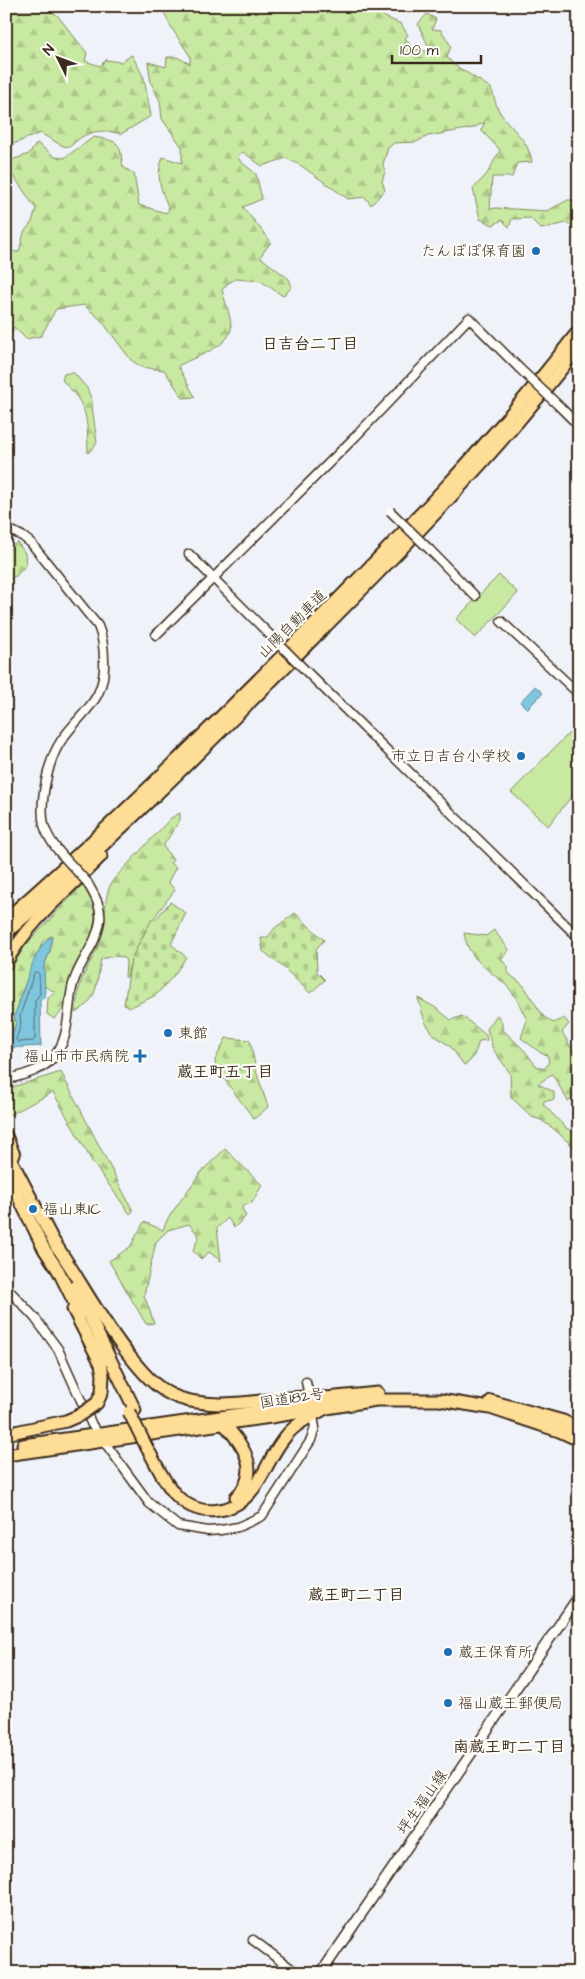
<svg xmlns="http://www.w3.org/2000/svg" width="585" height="1979" font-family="'Architects Daughter','Klee One',sans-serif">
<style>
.green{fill:#c8e9a1;stroke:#828a60}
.forest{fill:url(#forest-firs);stroke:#828a60}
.cemetery{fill:url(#cemetery-stones);stroke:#828a60}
.water{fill:#7dc6de;stroke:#638891}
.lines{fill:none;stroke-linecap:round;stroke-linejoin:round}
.shore{stroke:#55686b;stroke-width:1}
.tertiary-casing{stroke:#3b2a1e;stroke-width:11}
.secondary-casing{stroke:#3b2a1e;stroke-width:12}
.trunk-casing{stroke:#3b2a1e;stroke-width:15}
.motorway-casing{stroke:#3b2a1e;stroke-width:15}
.tertiary{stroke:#fdfcf7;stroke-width:8}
.secondary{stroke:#fdfcf7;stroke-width:9}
.trunk{stroke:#fedd96;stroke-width:11}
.motorway{stroke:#fedd96;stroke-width:11}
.tertiary-bridge-casing{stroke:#3b2a1e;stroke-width:11;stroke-linecap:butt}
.motorway-bridge-casing{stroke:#3b2a1e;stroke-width:15;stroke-linecap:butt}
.tertiary-bridge{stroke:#fdfcf7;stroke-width:8}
.motorway-bridge{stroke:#fedd96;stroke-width:11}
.poi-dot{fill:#1f6fb2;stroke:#fdfcf7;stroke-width:2}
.labels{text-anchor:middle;stroke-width:4.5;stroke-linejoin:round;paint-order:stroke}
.poi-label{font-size:15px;fill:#3b2a1e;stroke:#fdfcf7;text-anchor:start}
.street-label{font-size:15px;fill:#3b2a1e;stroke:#fdfcf7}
.neighbourhood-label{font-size:16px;font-weight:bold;fill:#3b2a1e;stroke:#fdfcf7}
</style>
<defs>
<pattern id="forest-firs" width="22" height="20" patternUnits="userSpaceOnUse" patternTransform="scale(1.25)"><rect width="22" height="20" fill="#c8e9a1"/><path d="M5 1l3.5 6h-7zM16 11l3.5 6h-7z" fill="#adc88a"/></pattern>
<pattern id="cemetery-stones" width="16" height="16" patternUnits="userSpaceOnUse" patternTransform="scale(1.25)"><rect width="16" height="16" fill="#c8e9a1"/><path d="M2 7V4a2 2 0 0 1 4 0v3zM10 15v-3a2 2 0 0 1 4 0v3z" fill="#adc88a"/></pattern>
</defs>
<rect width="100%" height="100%" fill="#eff2f8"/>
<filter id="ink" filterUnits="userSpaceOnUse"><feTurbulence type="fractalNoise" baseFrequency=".02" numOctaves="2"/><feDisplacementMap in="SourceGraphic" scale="10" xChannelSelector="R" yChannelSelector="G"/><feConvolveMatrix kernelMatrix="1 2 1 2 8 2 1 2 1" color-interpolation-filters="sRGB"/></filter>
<g filter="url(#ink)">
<!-- green -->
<g class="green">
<polygon points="499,575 518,593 475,638 456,619"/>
<polygon points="579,723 579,787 548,826 511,792"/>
</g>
<!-- forest -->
<g class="forest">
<path d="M161,6H372L385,17L401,24L408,35L405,38L414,49L431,52L418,24L427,14L436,19L432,29L441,30L451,46L447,57L453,64L491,88C494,95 495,104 499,111C510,129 529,139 532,162L517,163L512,177H492L490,209L496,208L547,211L568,200H579V228L576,229L566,223L541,229L530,218L512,219L509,227L502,220L493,225L480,219L473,189L487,174L500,150L481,130L485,122L473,128L428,136L416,142L394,143L388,148L383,164L385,172L382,181L385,190L371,205L365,197L348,199L300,165L286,158L262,166L243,152L238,155L239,160L256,174L262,199L243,207L271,242L260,257L289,279L292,287L283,296L261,281L248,280L236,279L228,283L222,290C225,302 230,314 231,325C234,346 193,357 178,366L195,397L183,398L164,370L141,367L131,360L101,320L84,305L56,309L41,336L26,339L14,327L10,338L6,336V251L19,252L24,232L32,222L36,209L7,166L9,161L29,154L37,143L55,157L64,158L94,137C121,142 119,141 123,167L134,174L139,205L166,213L169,209C161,189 155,178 163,157L182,163V147L162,119L160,101L151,83L148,62L166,67L167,57H177L190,64V56L171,27Z"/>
<path d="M18,11H50L57,15L87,53L85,61L100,66L106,60L121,62L132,55L144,78L151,116L121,134C100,128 85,131 70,147L63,146L40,133L6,147V17Z"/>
<path d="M73,372L87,388L91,398L97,443L88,453C87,417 89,407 62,380L64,374Z"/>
<polygon points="17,542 25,553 26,565 16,576 7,580 6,548 10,549"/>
<path d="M180,813V820L163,846L173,860L170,863L176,867L168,882L175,890C154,917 134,943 127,977H125L126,961L123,957L114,956L101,959C96,984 99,1000 75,1013C77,1000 78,987 84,975C89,962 98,950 102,936C107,917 102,898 113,880L171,818Z"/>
<path d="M82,885C102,912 96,929 82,957C78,963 73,970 71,977C64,996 71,1005 54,1019L47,1014L48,998L55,992L44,986V966L50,951L51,936L43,941L19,999V1005L14,1016L16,1023L7,1048L8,1060L6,1062V977L25,946Z"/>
<path d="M494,930L509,950L501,959L508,967V973L524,986L543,1016L553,1023L564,1018L569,1024L562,1032C568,1041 572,1051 579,1059V1096L576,1094L568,1101L552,1074L538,1084L554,1092V1100L544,1101L543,1104L566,1128L579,1135V1152L554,1129L541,1120L532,1117L511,1097L510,1073L493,1049L487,1029L497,1015L502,1022V1029L525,1051L536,1066L545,1069L549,1061L547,1055L541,1053L521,1038L527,1020C522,1011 518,1000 512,992C496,971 469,965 464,933L486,936Z"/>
<path d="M418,998L436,1008L451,1020L462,1016L486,1035L487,1040L479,1041C476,1050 474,1061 464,1065L450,1046L434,1035L425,1022Z"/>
<polygon points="226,1038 250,1040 256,1071 268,1107 254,1119 216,1068 215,1060"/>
<polygon points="61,1072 133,1211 130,1214 93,1163 53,1092 6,1117 6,1089"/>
<polygon points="225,1149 262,1185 252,1203 243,1205 242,1209 246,1216 234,1228 228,1218 217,1228 221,1261 209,1252 201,1259 193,1251 199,1236 189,1224 168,1230 156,1242 144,1295 154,1323 146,1324 109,1261 130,1247 144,1222 163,1230 168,1218 202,1171"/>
</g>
<!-- cemetery -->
<g class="cemetery">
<polygon points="170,902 186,913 171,944 186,957 175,974 156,995 129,1008 124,1005 131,959 152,919 156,919"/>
<polygon points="295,913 324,940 316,949 317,972 325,980 310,993 284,968 263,951 261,938 267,938 275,928"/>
</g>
<!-- water -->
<g class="water">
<polygon points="535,686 543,693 527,709 520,702"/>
<path d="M52,936L50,951L44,966L45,996L40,1001L41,1046L7,1048L16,1023L14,1016C24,995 31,949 52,936Z"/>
</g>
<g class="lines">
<!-- shore -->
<polygon class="shore" points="37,972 39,974 40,994 35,1001 35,1039 33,1041 18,1042 16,1040 21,1024 20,1016 34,973"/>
<defs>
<g id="tertiary">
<polyline points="559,406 579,426"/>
<path d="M6,528L22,536L31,543L98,626C103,638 104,648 104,660C106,702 82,710 61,741C48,760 39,803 44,825C47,837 54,846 62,855"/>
<polyline points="430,550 475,596"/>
<polyline points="189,554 269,634"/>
<polyline points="501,621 579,694"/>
<polyline points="156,635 355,437 469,318 519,368"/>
<polyline points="309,674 579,938"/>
<path d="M6,1080C22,1075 39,1072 51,1060C72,1039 66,1010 73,984C79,962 97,944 100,921C102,906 94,895 87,882"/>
<polyline points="6,1287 35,1318 58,1349 92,1425 149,1503 178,1526 208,1531 221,1530 238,1527 262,1516 311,1440 315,1427 312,1412"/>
<polyline points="306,1382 310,1400"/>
<polyline points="253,1940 297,1973"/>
</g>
<polyline id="secondary" points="321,1973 579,1596"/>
<g id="trunk">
<polyline points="491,1401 563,1421 579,1429"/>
<polyline points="23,1445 269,1410 326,1398 378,1393"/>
<polyline points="6,1455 271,1417 376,1400 440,1400 490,1408 559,1431 579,1440"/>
</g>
<g id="motorway">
<path d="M6,919C107,831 202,736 296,642C395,542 493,442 579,330"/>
<path d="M6,933C110,842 209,744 307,645C402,550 496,454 579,347"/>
<path d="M6,963C25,925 71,887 101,856"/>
<polyline points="6,1136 14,1155"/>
<polyline points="6,1150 57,1248"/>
<polyline points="6,1172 44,1249 58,1270 80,1314"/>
<path d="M54,1242C81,1281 102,1323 132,1359C140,1369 149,1380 159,1387C176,1401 198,1403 220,1404C256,1404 291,1394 326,1398"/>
<polyline points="75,1287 135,1410"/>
<polyline points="73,1309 101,1364 103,1375 102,1392"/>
<path d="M224,1424C244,1445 262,1472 236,1497"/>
<polyline points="6,1434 66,1421 80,1415"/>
<path d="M147,1448C156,1463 163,1481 175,1494C198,1519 234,1515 254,1488C266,1472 272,1452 286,1436C296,1423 312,1416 326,1408"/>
</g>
</defs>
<!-- tertiary casing -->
<use href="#tertiary" class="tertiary-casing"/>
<!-- secondary casing -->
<use href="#secondary" class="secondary-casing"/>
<!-- trunk casing -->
<use href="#trunk" class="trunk-casing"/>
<!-- motorway casing -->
<use href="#motorway" class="motorway-casing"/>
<!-- tertiary -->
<use href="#tertiary" class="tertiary"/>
<!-- secondary -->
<use href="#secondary" class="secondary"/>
<!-- trunk -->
<use href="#trunk" class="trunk"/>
<!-- motorway -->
<use href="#motorway" class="motorway"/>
<defs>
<g id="tertiary-bridge">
<polyline points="519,368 559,406"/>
<polyline points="390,511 430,550"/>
<polyline points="269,634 309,674"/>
<polyline points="62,855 87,882"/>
</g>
<g id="motorway-bridge">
<polyline points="129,1412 147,1448"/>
<polyline points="80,1415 97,1403 102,1392"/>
</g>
</defs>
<!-- tertiary-bridge casing -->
<use href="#tertiary-bridge" class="tertiary-bridge-casing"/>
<!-- motorway-bridge casing -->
<use href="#motorway-bridge" class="motorway-bridge-casing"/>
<!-- tertiary-bridge -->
<use href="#tertiary-bridge" class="tertiary-bridge"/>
<!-- motorway-bridge -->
<use href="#motorway-bridge" class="motorway-bridge"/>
</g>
</g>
<!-- markers -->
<g class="poi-dot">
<circle cx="536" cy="251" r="5"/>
<circle cx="521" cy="756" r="5"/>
<circle cx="168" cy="1033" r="5"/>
<path d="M137.5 1048.5h5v5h5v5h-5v5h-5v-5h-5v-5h5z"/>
<circle cx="33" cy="1209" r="5"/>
<circle cx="448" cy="1652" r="5"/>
<circle cx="448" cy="1703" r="5"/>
</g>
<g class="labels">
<!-- poi labels -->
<g class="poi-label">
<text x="526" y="256" text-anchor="end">たんぽぽ保育園</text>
<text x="511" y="761" text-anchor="end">市立日吉台小学校</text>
<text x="178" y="1038">東館</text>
<text x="129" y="1061" text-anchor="end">福山市市民病院</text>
<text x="43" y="1214">福山東IC</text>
<text x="458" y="1657">蔵王保育所</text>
<text x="458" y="1708">福山蔵王郵便局</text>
</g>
<!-- street labels -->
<g class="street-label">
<text transform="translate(292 624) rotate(-45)" y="5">山陽自動車道</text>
<text transform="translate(292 1398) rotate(-9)" y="5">国道182号</text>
<text transform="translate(422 1802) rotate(-55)" y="5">坪生福山線</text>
</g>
<!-- neighbourhood labels -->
<g class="neighbourhood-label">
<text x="310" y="349">日吉台二丁目</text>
<text x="225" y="1077">蔵王町五丁目</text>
<text x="356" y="1600">蔵王町二丁目</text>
<text x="509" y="1752">南蔵王町二丁目</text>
</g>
</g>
<!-- margin -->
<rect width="585" height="1979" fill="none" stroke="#fdfcf7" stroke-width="25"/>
<rect x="12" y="12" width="560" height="1954" fill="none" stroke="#3b2a1e" stroke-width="2" filter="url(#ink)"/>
<!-- north arrow -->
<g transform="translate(58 58) rotate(312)" stroke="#fdfcf7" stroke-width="4" paint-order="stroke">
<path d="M0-4L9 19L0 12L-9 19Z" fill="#3b2a1e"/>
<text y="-8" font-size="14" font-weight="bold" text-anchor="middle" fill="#3b2a1e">N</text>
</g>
<!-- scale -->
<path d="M392 55v8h89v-8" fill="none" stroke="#3b2a1e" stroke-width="2.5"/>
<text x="400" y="55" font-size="15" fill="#3b2a1e" stroke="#fdfcf7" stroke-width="4" paint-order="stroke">100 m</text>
</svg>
